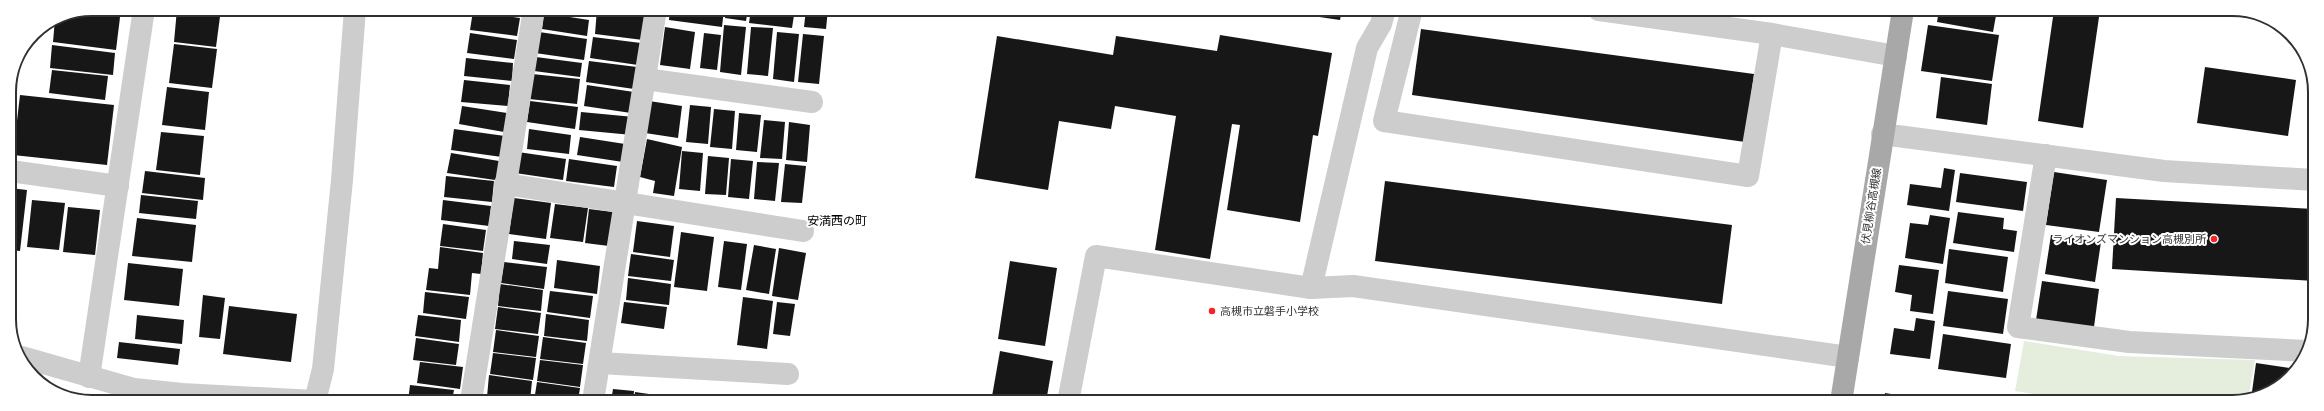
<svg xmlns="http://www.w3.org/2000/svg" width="2324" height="411" font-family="'Work Sans','Noto Sans JP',sans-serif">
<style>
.green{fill:#e5eedc}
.building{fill:#171717}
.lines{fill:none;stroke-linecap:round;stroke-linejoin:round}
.minor{stroke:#cdcdcd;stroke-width:22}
.major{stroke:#a8a8a8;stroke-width:22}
.poi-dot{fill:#f42427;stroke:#fff;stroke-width:1.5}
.labels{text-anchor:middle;stroke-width:4;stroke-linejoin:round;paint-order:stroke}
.street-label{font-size:11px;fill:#303030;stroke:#fff}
.poi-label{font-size:11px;fill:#303030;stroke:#fff;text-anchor:end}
.neighbourhood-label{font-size:12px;fill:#000;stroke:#fff}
.rim{fill:none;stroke:#303030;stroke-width:2}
</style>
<rect width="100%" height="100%" fill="#fff"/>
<!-- green -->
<polygon class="green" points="2024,341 2119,356 2255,360 2248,399 2232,402 2083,402 2015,391"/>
<!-- building -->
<g class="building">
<polygon points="92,9 121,9 116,50 53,42 55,19 60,15"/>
<polygon points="177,9 221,9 216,47 174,42"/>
<polygon points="491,9 520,9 519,15"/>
<polygon points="597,9 646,9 643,40 595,34"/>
<polygon points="670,9 724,9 722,27 669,20"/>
<polygon points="726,9 748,9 746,21 725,18"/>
<polygon points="751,9 795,9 792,28 749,23"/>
<polygon points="806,9 828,9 826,29 804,27"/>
<polygon points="1293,9 1342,9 1340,20 1292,13"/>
<polygon points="1939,10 1997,10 1993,32 1937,22"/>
<polygon points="2054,10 2100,10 2083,128 2038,121"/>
<polygon points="473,11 520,18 517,36 470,30"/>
<polygon points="544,13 589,20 587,36 542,29"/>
<polygon points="724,25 746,27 741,75 720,72"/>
<polygon points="1928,25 1999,35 1992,81 1921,71"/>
<polygon points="665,27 695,32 690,69 660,65"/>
<polygon points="751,27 773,28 768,76 747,74"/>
<polygon points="1421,29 1754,74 1745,142 1412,95"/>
<polygon points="539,32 587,39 584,60 535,53"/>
<polygon points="777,32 799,34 794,82 773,79"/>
<polygon points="470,33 517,40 514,59 467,53"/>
<polygon points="704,33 721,35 717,70 700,68"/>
<polygon points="803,34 824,36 819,84 798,82"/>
<polygon points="1220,35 1332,53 1318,136 1313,135 1300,222 1227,210 1240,125 1232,124 1210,259 1155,250 1176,116 1115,106 1111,129 1059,121 1048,190 975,178 997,36 1113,55 1116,36 1217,51"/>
<polygon points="593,37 641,43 638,65 590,58"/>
<polygon points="174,44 217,49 212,88 169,83"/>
<polygon points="52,45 115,53 113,75 50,68"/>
<polygon points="536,57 582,63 580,77 534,71"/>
<polygon points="466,58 513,63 512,81 464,76"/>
<polygon points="589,61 637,67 634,89 586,82"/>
<polygon points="2205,67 2296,80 2288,136 2197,123"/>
<polygon points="52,70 108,76 105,100 49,93"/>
<polygon points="532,74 580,79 577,104 529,99"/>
<polygon points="1941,77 1992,84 1987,125 1936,118"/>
<polygon points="464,80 510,85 508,106 461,102"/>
<polygon points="587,85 634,92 631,113 584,106"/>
<polygon points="167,87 209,92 205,130 162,125"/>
<polygon points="20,95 114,105 107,165 13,155"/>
<polygon points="530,101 578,107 575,129 527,122"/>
<polygon points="649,101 682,106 678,138 645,133"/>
<polygon points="690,105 711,107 708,144 686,142"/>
<polygon points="462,106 507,113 504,132 459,124"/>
<polygon points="714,109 735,111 732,149 710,147"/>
<polygon points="581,112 634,117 632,135 579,130"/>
<polygon points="739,113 761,115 757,152 736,150"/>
<polygon points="764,120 785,122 782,159 760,158"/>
<polygon points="789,122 810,125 807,162 786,160"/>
<polygon points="454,129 505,136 502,157 451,150"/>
<polygon points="529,129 571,135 569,154 527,149"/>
<polygon points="161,132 204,136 200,175 156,170"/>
<polygon points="580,137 625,144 623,162 577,155"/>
<polygon points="647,139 682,147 674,196 653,193 655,181 640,177"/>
<polygon points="682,151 703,153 700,191 679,189"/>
<polygon points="518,152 566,159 563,180 515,173"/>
<polygon points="451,153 505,162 502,181 447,173"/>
<polygon points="708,156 729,158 726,195 705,194"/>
<polygon points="569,159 617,166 614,187 566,181"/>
<polygon points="731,159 753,161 749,199 728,197"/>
<polygon points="757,162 779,163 775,201 754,199"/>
<polygon points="785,164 806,166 802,203 781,202"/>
<polygon points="1944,168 1955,170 1949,211 1907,205 1910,184 1941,188"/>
<polygon points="145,171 205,178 203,200 142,193"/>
<polygon points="2054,172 2107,180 2099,232 2046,225"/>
<polygon points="1960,173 2027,182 2023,211 1956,202"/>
<polygon points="446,176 494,181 492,202 444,197"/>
<polygon points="1385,181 1732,225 1722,304 1375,261"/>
<polygon points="10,188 27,190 20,251 10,250"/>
<polygon points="141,195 198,201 196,219 139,213"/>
<polygon points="514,198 551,203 546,239 509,234"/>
<polygon points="2116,198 2314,209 2314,281 2112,269"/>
<polygon points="32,200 65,203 59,250 27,247"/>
<polygon points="443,200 491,206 489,226 441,220"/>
<polygon points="555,204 588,208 583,242 550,238"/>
<polygon points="68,207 100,210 95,255 63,252"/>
<polygon points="589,209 613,212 609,246 585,243"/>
<polygon points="1958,212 2004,218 2003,229 2017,231 2014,252 1953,243"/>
<polygon points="1930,215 1950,218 1943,264 1905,258 1910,223 1928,225"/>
<polygon points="137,218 196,225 192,262 132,256"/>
<polygon points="637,221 674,226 670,257 633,252"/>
<polygon points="443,224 486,230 483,251 440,246"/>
<polygon points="681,232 714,237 707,291 674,287"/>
<polygon points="2051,235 2101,242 2095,282 2045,274"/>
<polygon points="514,241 550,245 547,264 512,259"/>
<polygon points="724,241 747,244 741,290 718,287"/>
<polygon points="754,245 776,249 769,294 746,290"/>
<polygon points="440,247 483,253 481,274 472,273 470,295 426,290 429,268 438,269"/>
<polygon points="779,248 806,253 798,300 772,296"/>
<polygon points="1949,249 2008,257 2003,292 1945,283"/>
<polygon points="631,254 674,260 671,281 628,276"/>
<polygon points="557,260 600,266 597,294 554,288"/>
<polygon points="1010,261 1057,268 1045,346 998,339"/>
<polygon points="504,262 547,267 544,289 501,283"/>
<polygon points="128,263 183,269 179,306 124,300"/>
<polygon points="10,264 16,264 11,302 10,302"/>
<polygon points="1899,265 1939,270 1933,314 1910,311 1912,295 1895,292"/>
<polygon points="628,278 671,284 669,305 626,300"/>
<polygon points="2042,281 2099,289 2094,327 2036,320"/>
<polygon points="500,284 543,290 541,311 498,306"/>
<polygon points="550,291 593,296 590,318 547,312"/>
<polygon points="1948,291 2008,299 2003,334 1943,326"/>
<polygon points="425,292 469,297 466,319 423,313"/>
<polygon points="203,295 225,298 220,339 199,337"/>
<polygon points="743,297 773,301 767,349 737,345"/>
<polygon points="624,302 667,307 664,329 621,323"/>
<polygon points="777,302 795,304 790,336 773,334"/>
<polygon points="229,306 297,314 291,362 223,354"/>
<polygon points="498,307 541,313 538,334 495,329"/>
<polygon points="546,314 589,320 587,341 544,336"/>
<polygon points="137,315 184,320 182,344 135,339"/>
<polygon points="418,315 461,320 459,342 415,336"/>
<polygon points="1916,318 1935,321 1930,359 1890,354 1894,328 1914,331"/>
<polygon points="496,330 539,336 536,357 493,352"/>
<polygon points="1943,334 2011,344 2006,378 1938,369"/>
<polygon points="543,337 586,343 583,364 540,359"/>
<polygon points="416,338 459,344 456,365 413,360"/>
<polygon points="119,342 180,349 178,365 117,358"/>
<polygon points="1000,351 1053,361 1046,402 991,402"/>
<polygon points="493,353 536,358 533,380 490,374"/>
<polygon points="540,360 583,365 580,387 537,381"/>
<polygon points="420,362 463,367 460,389 417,383"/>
<polygon points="2256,363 2297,369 2287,382 2259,398 2251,399"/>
<polygon points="489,375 532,381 530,401 487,397"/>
<polygon points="537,382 580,388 578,401 534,401"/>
<polygon points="410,385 454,390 452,401 408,401"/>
<polygon points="613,389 634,391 633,401 611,401"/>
<polygon points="635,392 656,395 656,401 634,401"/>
<polygon points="1885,393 1934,401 1933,402 1884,402"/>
<polygon points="659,395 680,397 679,401 658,401"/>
<polygon points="762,398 782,400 782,401 762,401"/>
</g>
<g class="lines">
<!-- minor -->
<g class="minor">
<polyline points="1412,9 1384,121 1748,176 1772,34"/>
<polyline points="1599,10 1772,34 1896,56"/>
<polyline points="645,79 812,102"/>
<polyline points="1882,134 2164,171 2314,180"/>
<polyline points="2046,155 2018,327 2129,342 2307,351"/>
<polyline points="10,171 118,186"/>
<polyline points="505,184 803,231"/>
<polyline points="1311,288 1367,48 1381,24 1385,9"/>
<polyline points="22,357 134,389 182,394 315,401"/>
<polyline points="600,363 788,374"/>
<polyline points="89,377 144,9"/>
<polyline points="315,401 323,369 342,180 355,9"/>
<polyline points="471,401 534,9"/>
<polyline points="593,401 656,9"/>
<polyline points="1068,402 1096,256 1311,288 1353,286 1848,357"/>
</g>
<!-- major -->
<polyline class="major" points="1841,402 1903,10"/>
</g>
<!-- markers -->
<g class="poi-dot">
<circle cx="2214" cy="239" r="4"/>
<circle cx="1212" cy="311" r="4"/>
</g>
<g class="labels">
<!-- street labels -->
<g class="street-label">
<text transform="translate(1871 206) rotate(-81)" y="4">伏見柳谷高槻線</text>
</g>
<!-- poi labels -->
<g class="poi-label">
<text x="2206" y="243">ライオンズマンション高槻別所</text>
<text x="1220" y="315" text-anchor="start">高槻市立磐手小学校</text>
</g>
<!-- neighbourhood labels -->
<g class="neighbourhood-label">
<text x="837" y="225">安満西の町</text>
</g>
</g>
<!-- crop -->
<path d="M0 0H2324V411H0ZM92 16H2232A76 76 0 0 1 2308 92V319A76 76 0 0 1 2232 395H92A76 76 0 0 1 16 319V92A76 76 0 0 1 92 16Z" fill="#fff" fill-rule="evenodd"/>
<path class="rim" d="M92 16H2232A76 76 0 0 1 2308 92V319A76 76 0 0 1 2232 395H92A76 76 0 0 1 16 319V92A76 76 0 0 1 92 16Z"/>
</svg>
